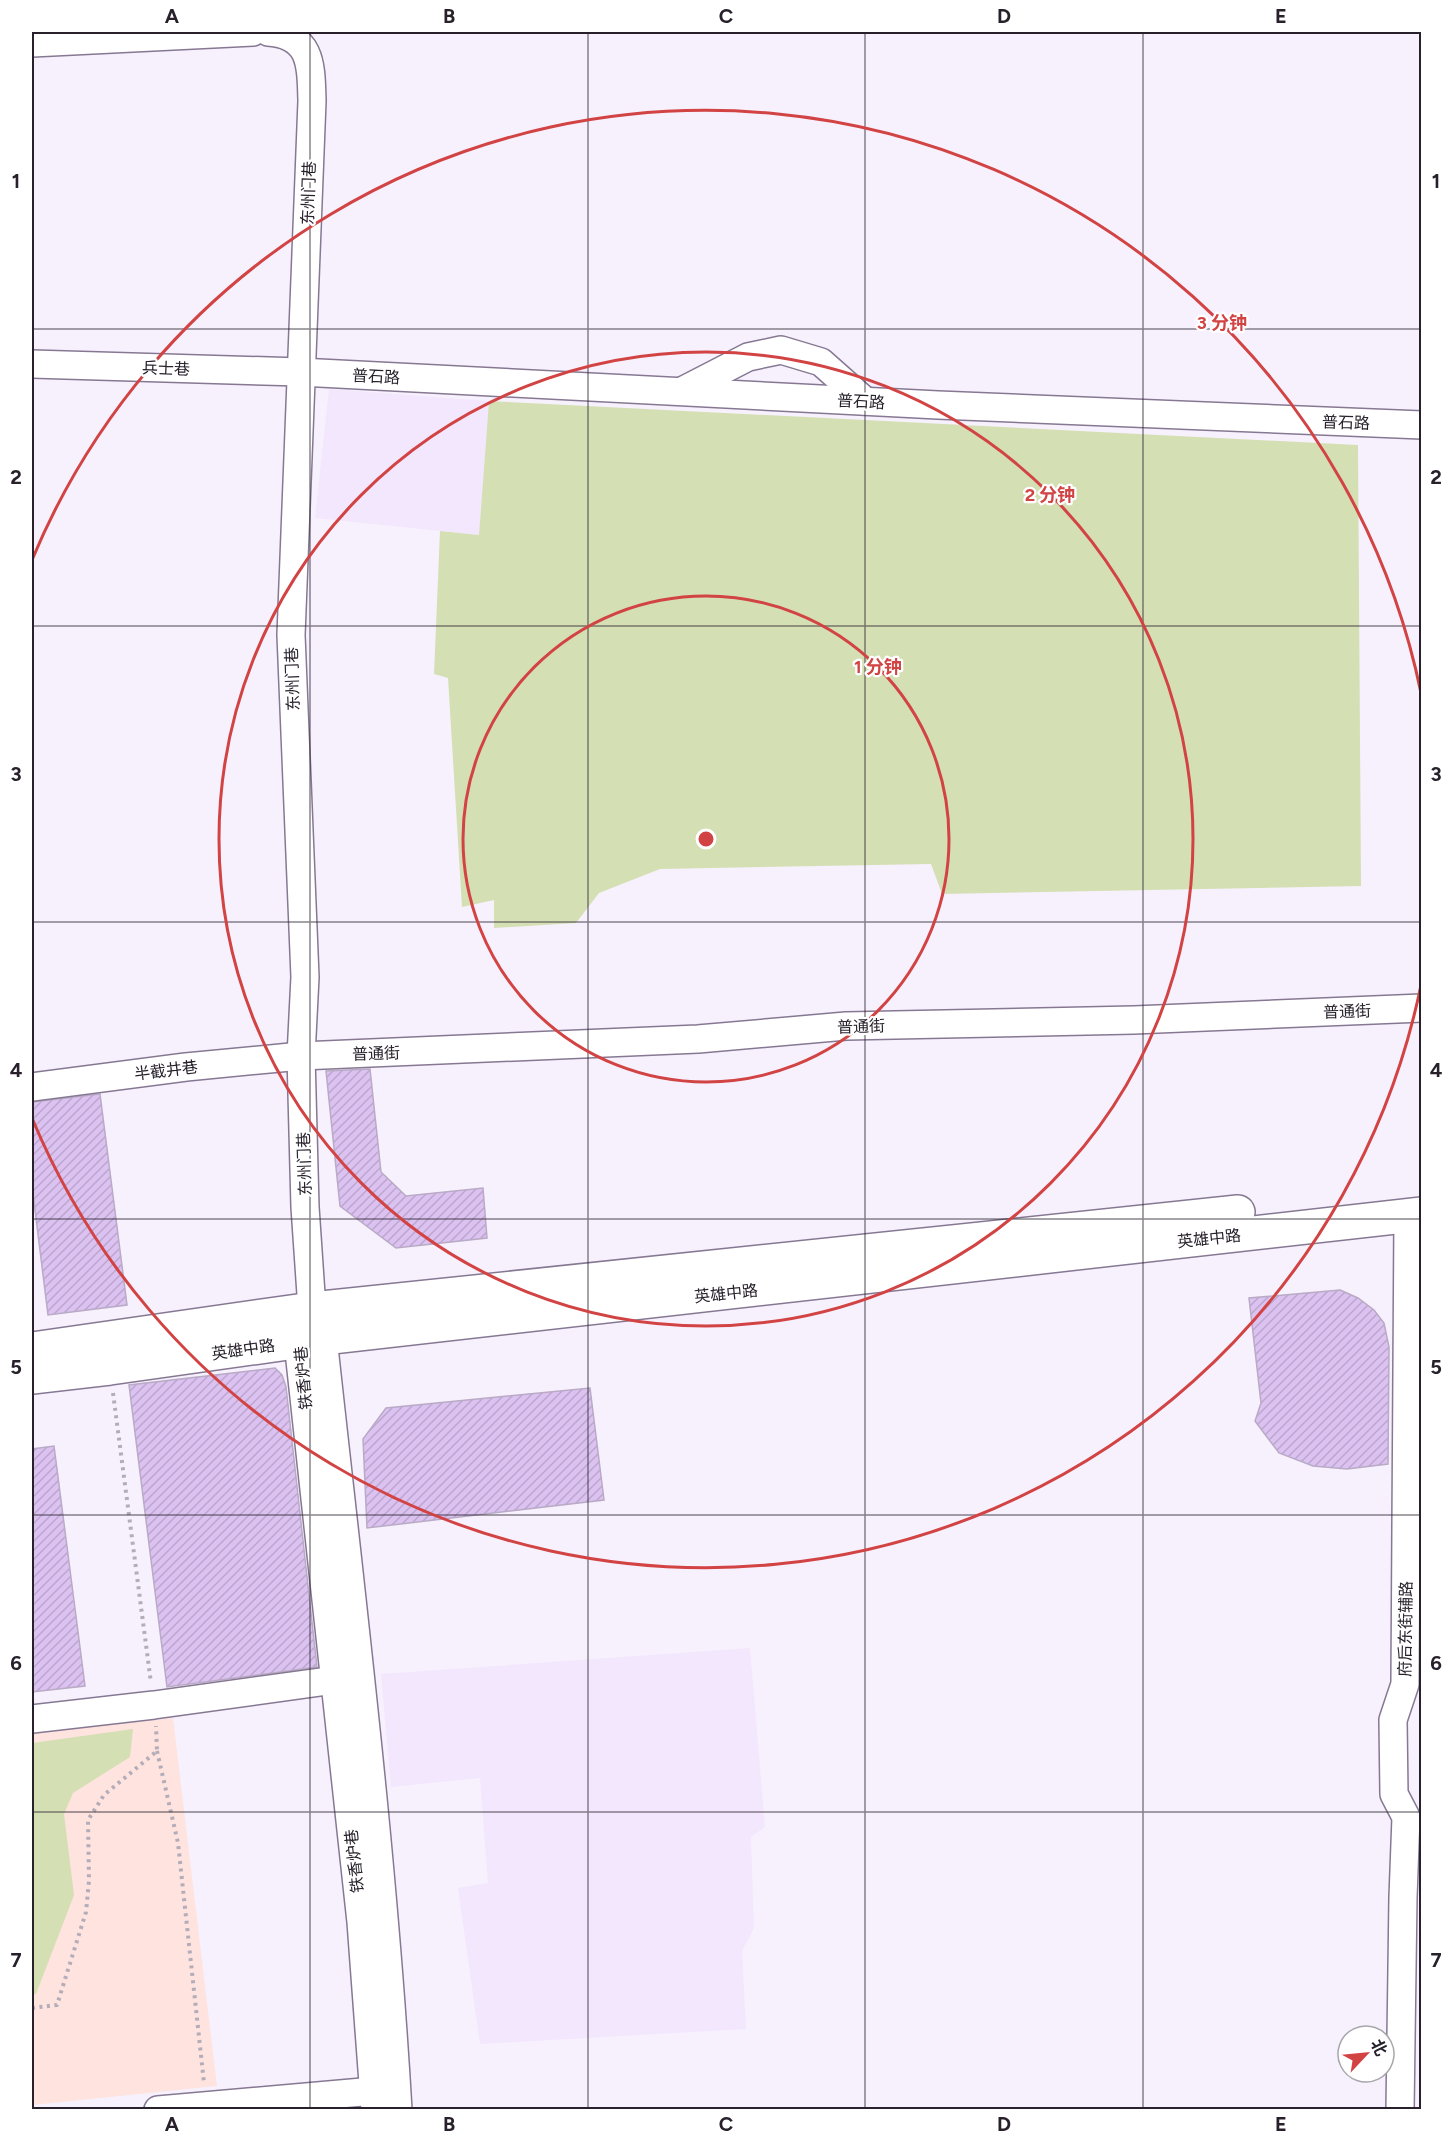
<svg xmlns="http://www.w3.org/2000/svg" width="1453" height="2141" font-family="Figtree,'Noto Sans SC',sans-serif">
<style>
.commercial{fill:#fee3df}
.built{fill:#f3e7fd}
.grass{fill:#d5dfb4}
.building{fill:url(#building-hatch);stroke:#b9aac6;stroke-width:1.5}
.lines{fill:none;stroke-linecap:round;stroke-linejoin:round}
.minor-casing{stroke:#867892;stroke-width:30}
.major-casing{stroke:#867892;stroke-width:36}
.path{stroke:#b3adb9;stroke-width:4;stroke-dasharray:3 4.5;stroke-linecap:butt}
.minor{stroke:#fff;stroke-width:27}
.major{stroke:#fff;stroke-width:33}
.grid{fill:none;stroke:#28212c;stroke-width:1.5;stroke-opacity:0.55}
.ring{fill:none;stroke:#d24344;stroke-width:3}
.labels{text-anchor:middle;stroke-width:4.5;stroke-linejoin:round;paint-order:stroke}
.street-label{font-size:16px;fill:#28212c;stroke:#fff}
.centre{fill:#d24344;stroke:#fff;stroke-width:3}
.ring-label{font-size:18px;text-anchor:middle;font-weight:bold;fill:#d24344;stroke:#fff;stroke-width:4.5;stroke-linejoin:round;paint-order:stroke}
.neatline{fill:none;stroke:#28212c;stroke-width:2}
.grid-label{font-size:20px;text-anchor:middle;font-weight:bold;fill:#28212c}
</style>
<defs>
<pattern id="building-hatch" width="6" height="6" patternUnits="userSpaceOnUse" patternTransform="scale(1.5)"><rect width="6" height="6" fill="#dbc2f0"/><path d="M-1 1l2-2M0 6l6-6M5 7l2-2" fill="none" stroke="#bca6ce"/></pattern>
</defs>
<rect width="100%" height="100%" fill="#f7f1fd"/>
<!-- commercial -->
<polygon class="commercial" points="173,1718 217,2086 32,2105 32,1733"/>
<!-- built -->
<g class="built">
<polygon points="329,389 489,401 479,535 315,518"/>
<polygon points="750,1648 765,1827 751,1837 754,1928 742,1951 746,2029 480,2044 458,1888 488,1883 480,1778 391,1787 381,1674"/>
</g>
<!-- grass -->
<g class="grass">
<polygon points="489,401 1358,445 1361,886 942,894 931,864 660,869 599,893 576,923 494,928 494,900 462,907 448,678 434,674 440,531 479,535"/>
<polygon points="133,1729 130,1757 73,1793 64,1814 74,1895 36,1994 32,1995 32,1743"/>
</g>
<!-- building -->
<g class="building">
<polygon points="370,1069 381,1172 406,1196 483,1188 487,1238 396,1248 340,1206 326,1071"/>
<polygon points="100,1094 127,1305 48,1315 32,1186 32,1102"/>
<polygon points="1340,1290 1358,1298 1374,1310 1384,1323 1389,1347 1388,1464 1347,1469 1313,1466 1279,1453 1255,1421 1261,1403 1249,1298"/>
<polygon points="275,1368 282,1375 286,1387 317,1667 167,1687 129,1385"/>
<polygon points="590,1388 604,1500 367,1528 363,1439 386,1408"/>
<polygon points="54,1446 85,1686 32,1692 32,1449"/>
</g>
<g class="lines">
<defs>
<g id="minor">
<path d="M268,32C312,35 311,65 312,101L291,635L305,977L301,1056L305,1207L312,1309L323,1338C351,1595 383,1851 398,2110"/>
<polyline points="32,43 253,32"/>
<polyline points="32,364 300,372 938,405 1422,425"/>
<polyline points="682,391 748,357 781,350 821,362 865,401"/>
<polyline points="32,1087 186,1067 301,1056 698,1039 846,1026 1134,1020 1422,1008"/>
<polyline points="305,1324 298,1342 361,1922 375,2110"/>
<polyline points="32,1719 154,1705 335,1680 353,1681"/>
<polyline points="158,2110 374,2091 392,2086"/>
<polyline points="1400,2110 1403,1897 1406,1817 1394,1794 1393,1720 1405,1684 1408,1216"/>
</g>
<g id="major">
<polyline points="32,1349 312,1309 1238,1212"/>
<polyline points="32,1377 110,1368 323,1338 1422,1214"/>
</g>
</defs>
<!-- minor casing -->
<use href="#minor" class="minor-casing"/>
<!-- major casing -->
<use href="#major" class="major-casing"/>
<!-- path -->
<g class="path">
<polyline points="113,1393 151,1683"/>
<polyline points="157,1751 178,1843 204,2083"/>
<polyline points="32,2008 57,2005 86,1912 89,1881 88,1820 104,1795 157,1751 156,1726"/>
</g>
<!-- minor -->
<use href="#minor" class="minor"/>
<!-- major -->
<use href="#major" class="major"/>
</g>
<!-- grid -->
<path class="grid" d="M310,32V2110M588,32V2110M865,32V2110M1143,32V2110M32,329H1422M32,626H1422M32,922H1422M32,1219H1422M32,1515H1422M32,1812H1422"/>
<!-- distance rings -->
<g class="ring">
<circle cx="706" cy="839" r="243"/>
<circle cx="706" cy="839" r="487"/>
<path d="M1421 985A730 730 0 0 1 32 1118M32 560A730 730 0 0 1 1421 693"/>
</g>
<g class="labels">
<!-- street labels -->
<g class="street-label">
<text transform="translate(308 193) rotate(-88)" y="6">东州门巷</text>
<text transform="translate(166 368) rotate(2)" y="6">兵士巷</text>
<text transform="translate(376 376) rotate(3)" y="6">普石路</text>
<text transform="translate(861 401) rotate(3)" y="6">普石路</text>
<text transform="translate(1346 422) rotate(2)" y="6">普石路</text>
<text transform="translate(292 679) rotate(-92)" y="6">东州门巷</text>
<text transform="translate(1347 1011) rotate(-2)" y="6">普通街</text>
<text transform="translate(861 1026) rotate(-2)" y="6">普通街</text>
<text transform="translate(376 1053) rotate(-2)" y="6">普通街</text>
<text transform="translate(166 1070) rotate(-7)" y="6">半截井巷</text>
<text transform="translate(304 1164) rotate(-92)" y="6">东州门巷</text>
<text transform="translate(1209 1238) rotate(-6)" y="6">英雄中路</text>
<text transform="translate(726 1293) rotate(-6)" y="6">英雄中路</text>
<text transform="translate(243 1349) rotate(-8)" y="6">英雄中路</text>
<text transform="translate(303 1378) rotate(-95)" y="6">铁香炉巷</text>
<text transform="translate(1405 1629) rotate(-89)" y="6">府后东街辅路</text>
<text transform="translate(354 1861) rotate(-96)" y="6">铁香炉巷</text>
</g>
</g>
<circle cx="706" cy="839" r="9" class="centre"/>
<g class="ring-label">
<text x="1222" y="329">3 分钟</text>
<text x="1050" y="501">2 分钟</text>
<text x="878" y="673">1 分钟</text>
</g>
<!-- border -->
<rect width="1453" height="2141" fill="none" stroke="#ffffff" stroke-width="66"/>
<!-- north arrow -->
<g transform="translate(1366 2054) rotate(64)"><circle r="28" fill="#ffffff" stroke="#a9a6ab" stroke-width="1.5"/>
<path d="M0-4.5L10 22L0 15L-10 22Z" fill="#d24344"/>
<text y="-9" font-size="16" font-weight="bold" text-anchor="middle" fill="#28212c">北</text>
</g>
<rect x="33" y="33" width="1387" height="2075" class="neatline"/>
<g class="grid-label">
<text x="172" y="23">A</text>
<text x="449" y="23">B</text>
<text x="726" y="23">C</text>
<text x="1004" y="23">D</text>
<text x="1281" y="23">E</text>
<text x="16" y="188">1</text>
<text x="1436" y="188">1</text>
<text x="16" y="484">2</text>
<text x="1436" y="484">2</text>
<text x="16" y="781">3</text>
<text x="1436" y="781">3</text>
<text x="16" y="1077">4</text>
<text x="1436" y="1077">4</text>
<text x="16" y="1374">5</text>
<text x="1436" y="1374">5</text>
<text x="16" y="1670">6</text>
<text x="1436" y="1670">6</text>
<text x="16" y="1967">7</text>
<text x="1436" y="1967">7</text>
<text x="172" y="2131">A</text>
<text x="449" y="2131">B</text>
<text x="726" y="2131">C</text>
<text x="1004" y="2131">D</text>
<text x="1281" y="2131">E</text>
</g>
</svg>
